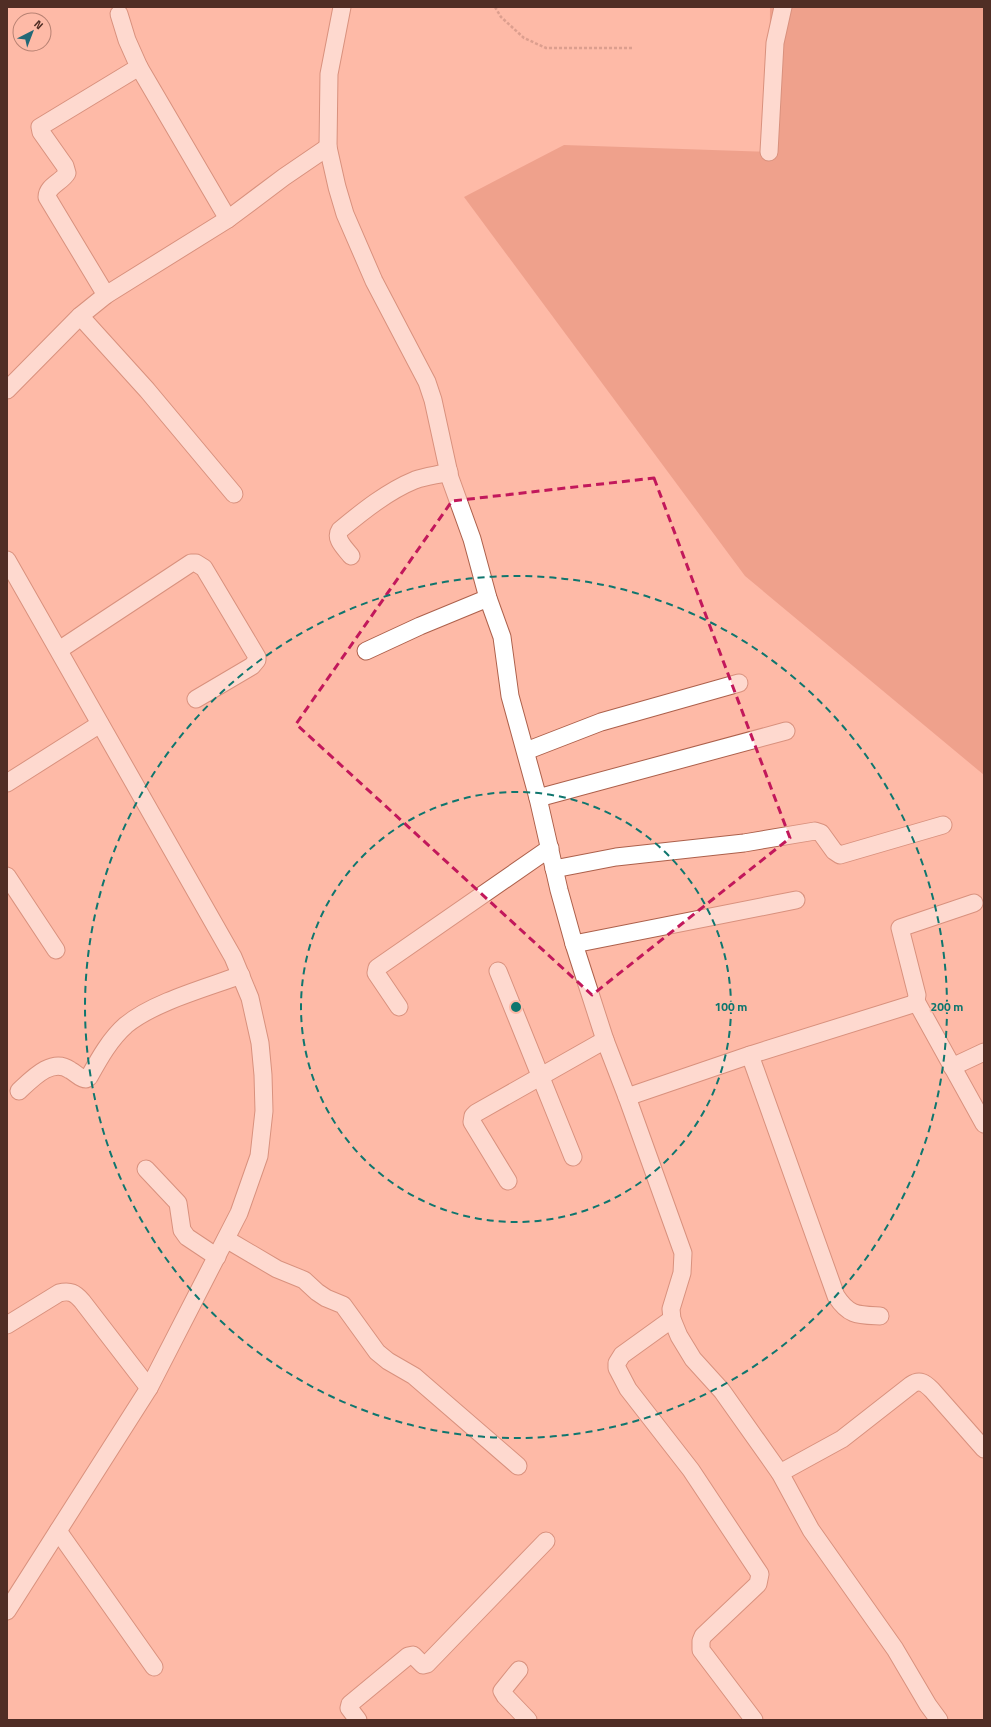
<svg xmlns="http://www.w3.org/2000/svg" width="991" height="1727" font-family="'Titillium Web',sans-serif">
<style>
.green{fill:#de846c}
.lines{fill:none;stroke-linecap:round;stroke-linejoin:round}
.minor-casing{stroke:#ad604b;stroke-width:19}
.path{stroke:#b37d6f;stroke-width:2.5;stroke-dasharray:3 2;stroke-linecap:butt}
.minor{stroke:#fff;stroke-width:17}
.marked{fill:none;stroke:#c2185b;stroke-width:3;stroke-dasharray:8 5;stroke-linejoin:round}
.ring{fill:none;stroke:#0f766e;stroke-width:2;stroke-dasharray:7 5}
.centre{fill:#0f766e;stroke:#febaa7;stroke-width:2}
.ring-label{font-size:12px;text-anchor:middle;font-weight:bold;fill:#0f766e;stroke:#febaa7;stroke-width:3;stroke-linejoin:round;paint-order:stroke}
</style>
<rect width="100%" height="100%" fill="#febaa7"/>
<!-- green -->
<polygon class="green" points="770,7 984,7 984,775 745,576 464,197 564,145 769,152"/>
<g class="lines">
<defs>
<g id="minor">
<polyline points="342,7 329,74 328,147 337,187 345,214 374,281 427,382 433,400 450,478 472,539 488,598 502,637 510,696 538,798 559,890 574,944 605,1040 627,1097 683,1253 682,1273 671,1309 672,1319 679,1336 693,1359 722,1391 780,1473 811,1530 895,1649 928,1705 939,1720"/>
<polyline points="119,14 127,40 139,67 228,219"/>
<polyline points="769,152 775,43 783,7"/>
<path d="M106,295L47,197C47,186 62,182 67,173L65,166L41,132L40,127L139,67"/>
<polyline points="80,316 147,390 234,494"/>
<polyline points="7,390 80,316 106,295 228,219 284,177 328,147"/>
<path d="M351,556C345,548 334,539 340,530C363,511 388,491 415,480C426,476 438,475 449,472"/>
<polyline points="7,560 233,957 250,998 260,1043 263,1075 264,1111 259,1156 239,1213 149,1388 7,1611"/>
<polyline points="59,650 191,563 196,563 204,568 257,657 257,660 252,666 196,699"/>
<polyline points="366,651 420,626 488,598"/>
<polyline points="526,751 601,722 739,683"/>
<polyline points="7,783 100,724"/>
<polyline points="538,798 786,731"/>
<polyline points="554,869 616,857 744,843 815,831 821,833 834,851 840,855 943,825"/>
<polyline points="7,876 56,950"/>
<polyline points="574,944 796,900"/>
<polyline points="498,971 573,1157"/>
<polyline points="916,1001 984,1124"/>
<polyline points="399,1007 376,973 377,968 550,848"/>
<path d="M750,1055L836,1296C849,1316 858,1315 880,1316"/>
<polyline points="952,1067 984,1052"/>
<path d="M19,1091C32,1079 52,1057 70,1070C76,1073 80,1079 86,1079L89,1077C99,1059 110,1039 126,1025C154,1002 206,988 241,975"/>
<polyline points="627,1097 750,1055 913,1004 916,1001 917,995 900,928 974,903"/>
<polyline points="146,1169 178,1203 182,1230 187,1237 217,1257"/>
<polyline points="508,1181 472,1122 473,1116 476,1113 605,1040"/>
<polyline points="226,1239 277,1269 304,1280 317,1292 326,1298 343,1305 377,1352 388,1361 414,1376 518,1466"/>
<polyline points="672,1319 622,1355 617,1363 617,1368 628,1389 691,1470 760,1574 758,1584 703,1636 701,1641 701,1650 754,1720"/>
<path d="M7,1325L59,1293C70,1290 75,1293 82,1301L149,1388"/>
<path d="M780,1473L842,1439L911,1385C920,1379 925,1383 932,1390L984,1449"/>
<polyline points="58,1531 154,1667"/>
<polyline points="519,1670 502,1691 505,1696 528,1720"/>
<polyline points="358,1720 349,1708 350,1704 408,1656 413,1655 423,1665 427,1664 546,1541"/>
</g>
</defs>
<!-- minor casing -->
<use href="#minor" class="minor-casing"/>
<!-- path -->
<polyline class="path" points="495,7 501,17 524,38 546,48 634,48"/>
<!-- minor -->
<use href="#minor" class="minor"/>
</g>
<!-- marked area -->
<path d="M0 0H991V1727H0ZM654,478L790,838L592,995L296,724L452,501Z" fill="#febaa7" fill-opacity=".55" fill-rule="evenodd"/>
<path class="marked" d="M654,478L790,838L592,995L296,724L452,501Z"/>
<!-- distance rings -->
<g class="ring">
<circle cx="516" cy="1007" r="215"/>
<circle cx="516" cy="1007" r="431"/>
</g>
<circle cx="516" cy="1007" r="6" class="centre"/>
<g class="ring-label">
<text x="731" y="1011">100 m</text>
<text x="947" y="1011">200 m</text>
</g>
<!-- border -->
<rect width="991" height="1727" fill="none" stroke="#502e25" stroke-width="16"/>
<!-- north arrow -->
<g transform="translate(32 32) rotate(42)"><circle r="19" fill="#febaa7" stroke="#b88273"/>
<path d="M0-3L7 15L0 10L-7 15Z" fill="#226877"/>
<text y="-6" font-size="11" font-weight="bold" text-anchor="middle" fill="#502e25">N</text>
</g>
</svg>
